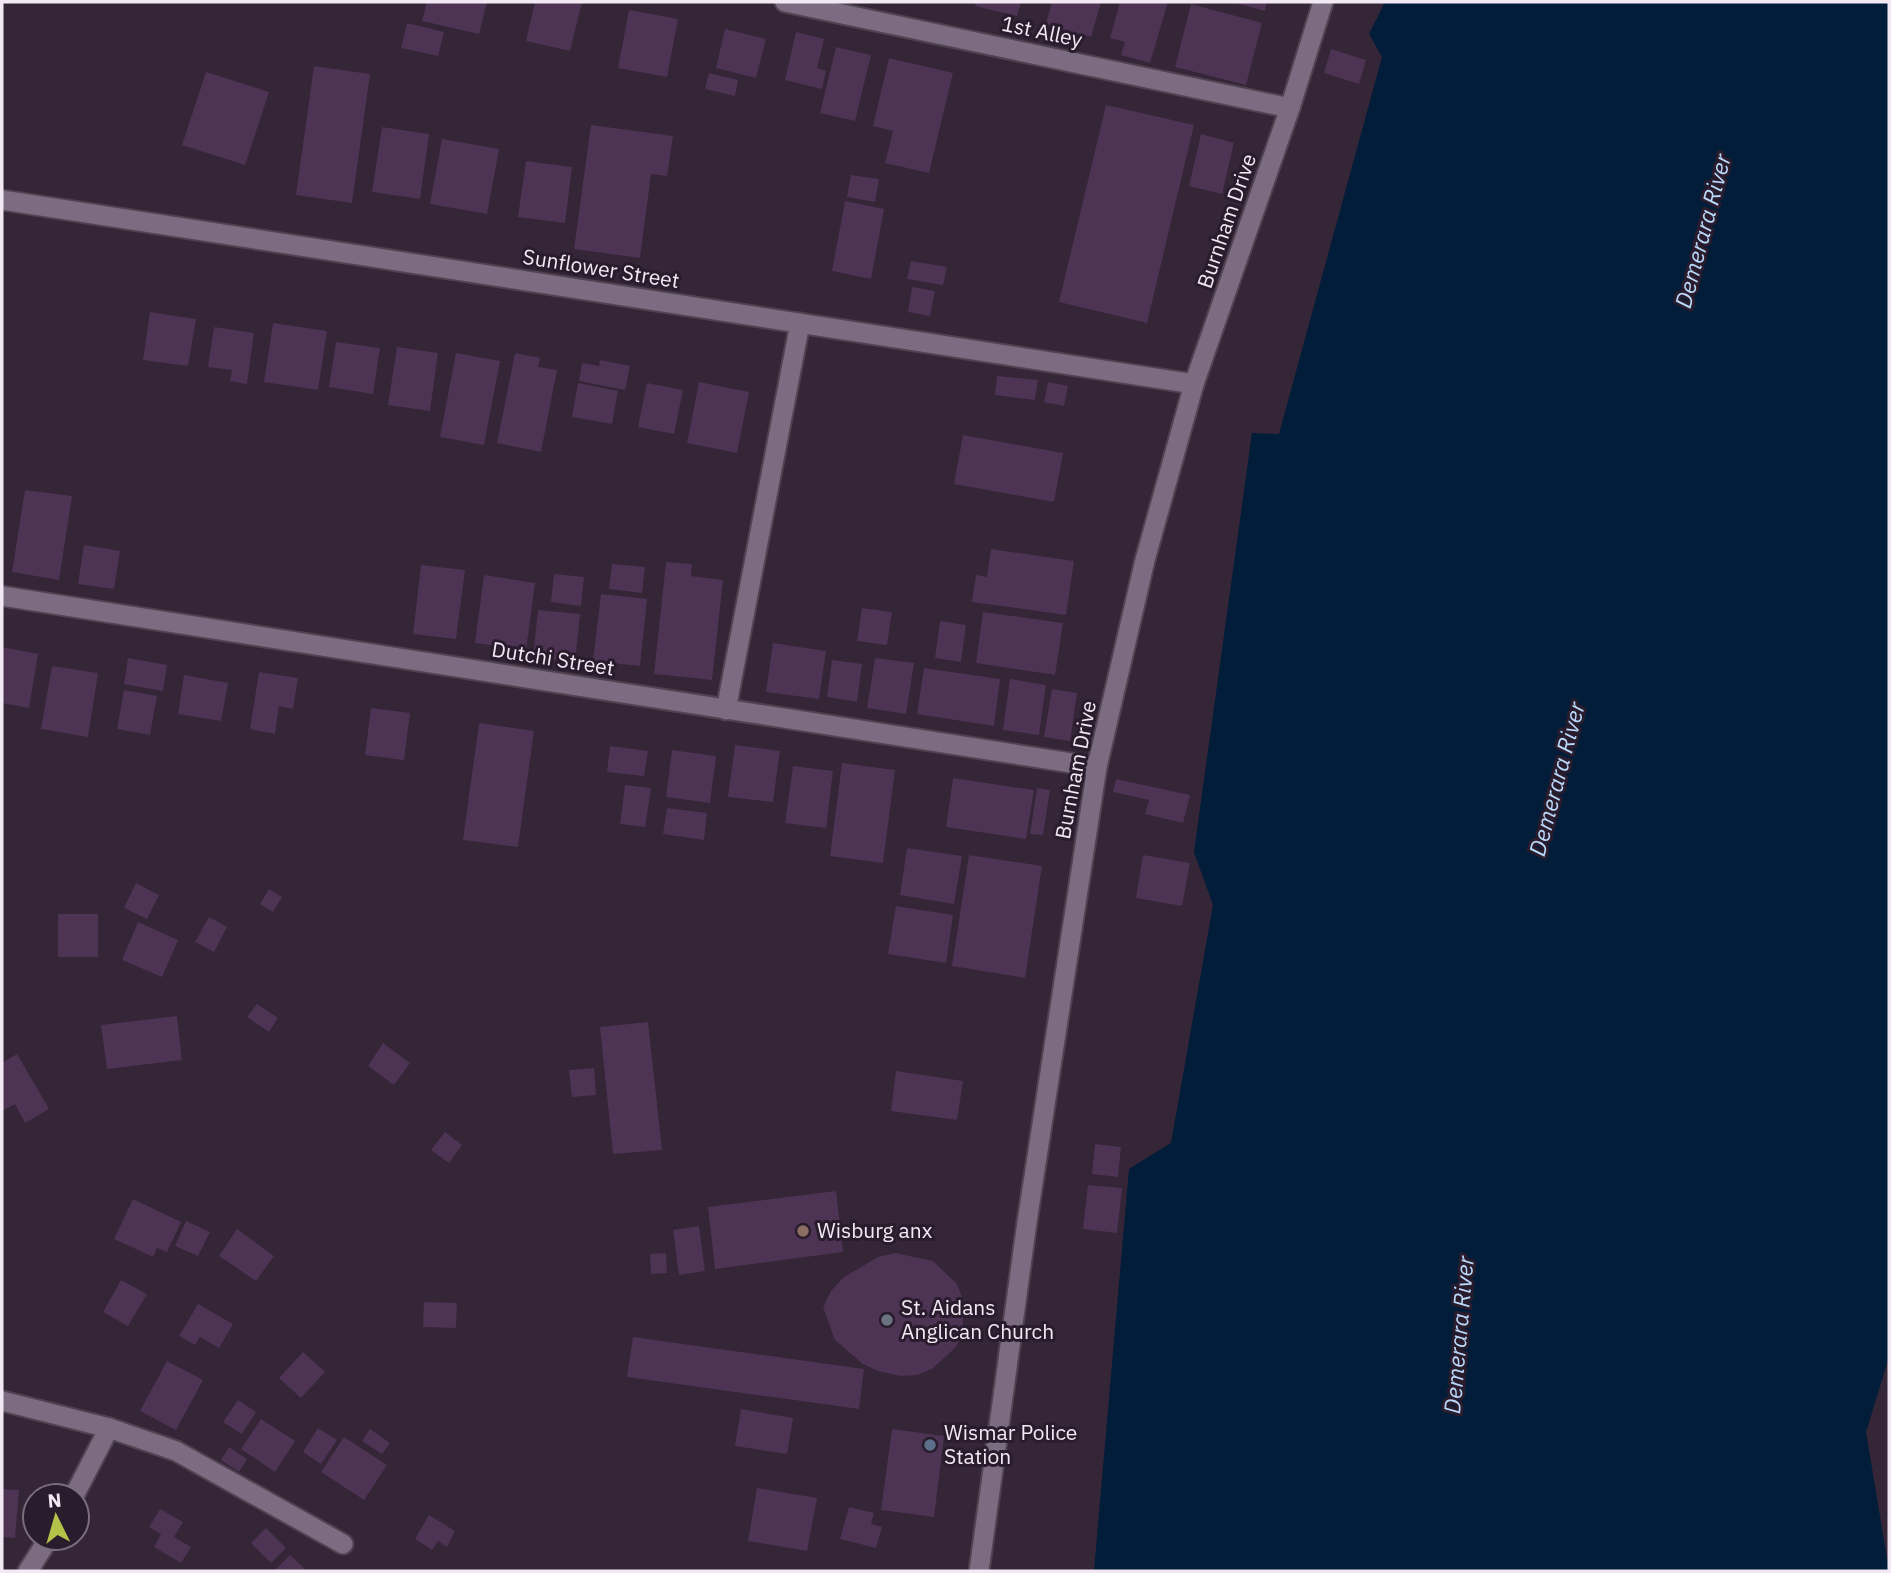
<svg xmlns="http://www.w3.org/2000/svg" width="1891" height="1573" font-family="'IBM Plex Sans',sans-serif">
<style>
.water{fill:#011d3a}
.building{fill:#4d3354}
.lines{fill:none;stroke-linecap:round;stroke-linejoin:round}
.minor-casing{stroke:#4f4352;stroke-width:23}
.tertiary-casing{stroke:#4f4352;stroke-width:23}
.minor{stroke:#7c6c81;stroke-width:19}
.tertiary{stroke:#7c6c81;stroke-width:19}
.education-dot{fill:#8d6e63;stroke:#291c2d;stroke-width:2.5}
.worship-dot{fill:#6b7280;stroke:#291c2d;stroke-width:2.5}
.service-dot{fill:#5c6f8a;stroke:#291c2d;stroke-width:2.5}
.labels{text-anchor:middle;stroke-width:6;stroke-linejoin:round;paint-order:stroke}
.street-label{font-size:21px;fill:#f3e9f5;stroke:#291c2d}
.poi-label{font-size:21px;fill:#f3e9f5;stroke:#291c2d;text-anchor:start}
.water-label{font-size:23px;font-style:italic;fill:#bad8fa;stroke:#291c2d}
</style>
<rect width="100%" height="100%" fill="#342537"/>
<!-- water -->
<polygon class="water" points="1385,2 1889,2 1889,1357 1866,1432 1889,1571 1094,1571 1129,1169 1171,1143 1213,905 1194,852 1252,433 1279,434 1382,57 1369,34"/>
<!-- building -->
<g class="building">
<polygon points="427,2 487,2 479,34 422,21"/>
<polygon points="535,2 582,2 570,51 526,41"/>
<polygon points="976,2 1021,2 1017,16 975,6"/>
<polygon points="1052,2 1101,2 1091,37 1046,24"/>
<polygon points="1120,2 1168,2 1150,63 1121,55 1125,42 1110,38"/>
<polygon points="1232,2 1267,2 1265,11"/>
<polygon points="1191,4 1262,23 1246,85 1175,67"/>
<polygon points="629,10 678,19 667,77 618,68"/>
<polygon points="407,23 444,32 438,56 401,48"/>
<polygon points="725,29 766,39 756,78 716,68"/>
<polygon points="796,32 824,39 817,68 826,71 822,89 785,80"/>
<polygon points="836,47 871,55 855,121 820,113"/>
<polygon points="1331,49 1366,60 1359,84 1324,73"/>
<polygon points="889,58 953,73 929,173 885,163 893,131 873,126"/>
<polygon points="314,66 370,74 352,203 296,195"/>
<polygon points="206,72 269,92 245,165 182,145"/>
<polygon points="709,73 738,80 735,96 705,89"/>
<polygon points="1106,105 1194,125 1147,323 1059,302"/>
<polygon points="591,125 673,136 667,176 651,174 640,258 574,249"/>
<polygon points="382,127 429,134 420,199 372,192"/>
<polygon points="1201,134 1234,143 1222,194 1189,186"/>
<polygon points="442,139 499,149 487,214 430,204"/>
<polygon points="526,161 572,167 565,223 518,217"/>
<polygon points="851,175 879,179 875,202 847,197"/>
<polygon points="845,201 884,209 871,279 832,271"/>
<polygon points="911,261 947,267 943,285 907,279"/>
<polygon points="912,287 935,291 930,316 908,312"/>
<polygon points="150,312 196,319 188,366 143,360"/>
<polygon points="273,323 327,331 318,390 264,382"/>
<polygon points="214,327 254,333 247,384 230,381 232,370 208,367"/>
<polygon points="336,342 380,348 373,394 329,387"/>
<polygon points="397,347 438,353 430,411 388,405"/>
<polygon points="456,353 500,361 484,445 440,437"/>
<polygon points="515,353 540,358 538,367 557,370 541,452 497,443"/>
<polygon points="600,360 630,366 625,390 579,381 582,363 599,366"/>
<polygon points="997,376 1038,380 1035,400 995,395"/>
<polygon points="699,382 749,392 737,453 687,443"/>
<polygon points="1048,382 1068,386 1064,406 1044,402"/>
<polygon points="578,383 618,391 612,424 572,417"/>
<polygon points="647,383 683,390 674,434 638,427"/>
<polygon points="963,435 1063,453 1054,502 954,484"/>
<polygon points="25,490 72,496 59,580 12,572"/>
<polygon points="84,545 120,551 114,589 78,584"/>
<polygon points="991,549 1074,561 1066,615 972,602 976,575 987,577"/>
<polygon points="666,562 692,564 691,576 723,580 712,680 654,674"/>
<polygon points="612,564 645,567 642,593 609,589"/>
<polygon points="421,565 465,570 456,639 413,634"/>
<polygon points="554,574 584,577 581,606 551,602"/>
<polygon points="484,575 535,583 526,650 475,643"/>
<polygon points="601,594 647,599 640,666 593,661"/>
<polygon points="862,608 892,612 887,645 857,641"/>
<polygon points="538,610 580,614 575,662 533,657"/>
<polygon points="983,612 1063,623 1055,675 976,663"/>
<polygon points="940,621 966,625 961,662 935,658"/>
<polygon points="773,643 826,651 819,699 766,692"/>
<polygon points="2,647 38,654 29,708 2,703"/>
<polygon points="128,658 167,665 163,691 124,684"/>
<polygon points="875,658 914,663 906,714 867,708"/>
<polygon points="832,660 862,664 857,702 827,697"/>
<polygon points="52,666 98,673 88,737 41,729"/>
<polygon points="924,668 1000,679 994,726 917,714"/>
<polygon points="259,672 298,678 293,709 279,706 275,734 250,729"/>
<polygon points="184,675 228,683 221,721 178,714"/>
<polygon points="1010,679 1046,685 1039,735 1003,730"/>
<polygon points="1052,689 1077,693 1070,741 1044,737"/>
<polygon points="124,690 157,696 150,735 117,729"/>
<polygon points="371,708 410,713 404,760 365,755"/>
<polygon points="479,723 534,731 518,847 463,840"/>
<polygon points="735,745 780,751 773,802 728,797"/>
<polygon points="610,746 648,751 644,776 607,772"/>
<polygon points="672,750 716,756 710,803 666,797"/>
<polygon points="842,763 895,770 883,863 830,856"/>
<polygon points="793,766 833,771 826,828 785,823"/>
<polygon points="953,778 1034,790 1026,839 946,827"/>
<polygon points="1116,779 1190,795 1183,823 1145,814 1149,800 1113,792"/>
<polygon points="625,785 651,788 645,827 620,824"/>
<polygon points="1037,788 1050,790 1043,835 1030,834"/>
<polygon points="667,808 707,813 704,840 663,834"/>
<polygon points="907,848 962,856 954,904 900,895"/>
<polygon points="969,855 1042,866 1025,978 952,966"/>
<polygon points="1143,855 1190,863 1182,906 1136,898"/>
<polygon points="136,883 159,895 147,919 124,908"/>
<polygon points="269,889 282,897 273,912 260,904"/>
<polygon points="896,906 953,915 946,963 888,954"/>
<rect x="58" y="914" width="40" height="43"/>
<polygon points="209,917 227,927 214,952 195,942"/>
<polygon points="138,922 178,940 162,977 122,960"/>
<polygon points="257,1004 278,1018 269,1032 247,1017"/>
<polygon points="177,1016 182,1060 107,1069 101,1025"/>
<polygon points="648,1022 662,1150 613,1154 600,1027"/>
<polygon points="383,1043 410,1063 394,1085 368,1066"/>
<polygon points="17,1054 49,1109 25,1123 15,1104 2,1111 2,1063"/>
<polygon points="594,1068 596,1095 572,1097 569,1070"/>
<polygon points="896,1071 963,1081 957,1120 891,1111"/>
<polygon points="445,1132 462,1145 449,1163 431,1150"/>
<polygon points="1095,1144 1121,1147 1118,1177 1092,1174"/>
<polygon points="1088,1185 1122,1188 1117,1233 1083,1229"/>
<polygon points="836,1191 843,1252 715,1269 708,1207"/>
<polygon points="133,1199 181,1222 167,1252 157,1248 153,1257 114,1239"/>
<polygon points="186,1221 210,1232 198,1256 175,1246"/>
<polygon points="699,1226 705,1271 679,1275 673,1230"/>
<polygon points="237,1229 274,1256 256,1281 219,1256"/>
<polygon points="666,1253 667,1273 651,1274 650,1254"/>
<polygon points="895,1253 933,1261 957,1284 963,1300 963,1332 956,1347 932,1369 917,1375 900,1376 878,1371 863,1364 835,1340 823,1307 831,1291 844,1277 878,1257"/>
<polygon points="121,1280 147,1294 128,1326 103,1312"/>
<polygon points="424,1302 457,1303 456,1328 423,1327"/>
<polygon points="198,1304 233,1324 219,1348 200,1337 195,1345 179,1336"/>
<polygon points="633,1337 864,1369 859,1409 627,1377"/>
<polygon points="303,1352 325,1372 301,1398 279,1378"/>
<polygon points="167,1361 203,1380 176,1430 140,1411"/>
<polygon points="238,1400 256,1412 242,1434 223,1422"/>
<polygon points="741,1409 793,1418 787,1454 735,1446"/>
<polygon points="261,1419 295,1441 275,1472 241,1449"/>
<polygon points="318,1428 337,1440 321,1464 303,1452"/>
<polygon points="370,1429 390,1443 382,1454 362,1441"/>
<polygon points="892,1429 944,1436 934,1517 881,1510"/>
<polygon points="344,1437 387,1465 364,1500 321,1472"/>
<polygon points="229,1447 247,1459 239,1472 221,1460"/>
<polygon points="757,1488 817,1498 807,1551 748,1541"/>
<polygon points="2,1489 19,1490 15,1538 2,1537"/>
<polygon points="849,1507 874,1513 871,1524 882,1527 876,1548 840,1539"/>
<polygon points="160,1509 183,1522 174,1537 191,1547 181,1563 154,1547 161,1534 149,1527"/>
<polygon points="429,1515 455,1531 447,1547 438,1541 432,1550 415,1539"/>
<polygon points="266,1528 286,1548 271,1563 251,1543"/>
<polygon points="290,1555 307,1571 274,1571"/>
</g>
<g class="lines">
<defs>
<g id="minor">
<polyline points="785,2 1290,108"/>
<polyline points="2,200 1194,384"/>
<polyline points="2,596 1097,767"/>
<polyline points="726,710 800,323"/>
<polyline points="2,1401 109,1428 176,1451 343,1544"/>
<polyline points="74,1496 109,1428"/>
<polyline points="28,1571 49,1538"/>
</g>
<polyline id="tertiary" points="979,1571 1027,1222 1097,767 1145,560 1194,384 1290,108 1323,2"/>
</defs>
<!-- minor casing -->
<use href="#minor" class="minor-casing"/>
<!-- tertiary casing -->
<use href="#tertiary" class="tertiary-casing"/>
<!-- minor -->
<use href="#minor" class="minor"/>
<!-- tertiary -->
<use href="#tertiary" class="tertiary"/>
</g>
<!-- markers -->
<circle class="education-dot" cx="803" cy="1231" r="7"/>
<circle class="worship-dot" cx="887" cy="1320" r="7"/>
<circle class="service-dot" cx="930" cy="1445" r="7"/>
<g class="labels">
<!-- street labels -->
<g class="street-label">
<text transform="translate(1042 32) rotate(12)" y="7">1st Alley</text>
<text transform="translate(1227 221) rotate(-71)" y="7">Burnham Drive</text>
<text transform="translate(601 269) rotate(9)" y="7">Sunflower Street</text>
<text transform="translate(553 659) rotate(9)" y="7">Dutchi Street</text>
<text transform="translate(1076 770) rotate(-79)" y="7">Burnham Drive</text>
</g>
<!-- poi labels -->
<g class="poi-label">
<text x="817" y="1238">Wisburg anx</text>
<text x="901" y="1315">St. Aidans<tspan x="901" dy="24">Anglican Church</tspan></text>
<text x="944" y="1440">Wismar Police<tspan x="944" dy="24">Station</tspan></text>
</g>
<!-- water labels -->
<g class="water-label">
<text transform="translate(1703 231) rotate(-75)" y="8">Demerara River</text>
<text transform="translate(1557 779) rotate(-75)" y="8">Demerara River</text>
<text transform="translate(1459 1335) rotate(-85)" y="8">Demerara River</text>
</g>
</g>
<!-- border -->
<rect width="1891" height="1573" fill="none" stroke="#f3e9f5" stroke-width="7"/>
<!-- north arrow -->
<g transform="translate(56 1517) rotate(355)"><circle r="33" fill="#291c2d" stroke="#7a6e7d" stroke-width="2"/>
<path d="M0-5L12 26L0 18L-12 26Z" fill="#b5c249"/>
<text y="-10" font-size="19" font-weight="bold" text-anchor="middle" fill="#f3e9f5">N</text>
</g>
</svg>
